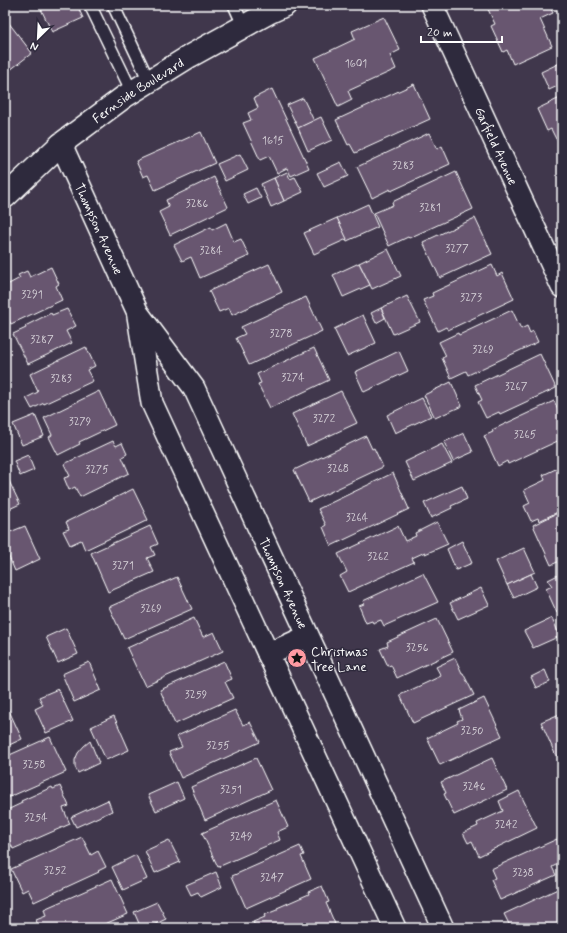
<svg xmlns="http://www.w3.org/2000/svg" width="567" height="933" font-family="Mynerve,sans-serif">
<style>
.building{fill:#685670;stroke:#fff}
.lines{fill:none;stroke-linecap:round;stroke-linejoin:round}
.lane-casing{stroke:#fff;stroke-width:14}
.street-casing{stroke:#fff;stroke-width:24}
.secondary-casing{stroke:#fff;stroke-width:25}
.lane{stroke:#2f2a3d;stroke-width:11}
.street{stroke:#2f2a3d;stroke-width:21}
.secondary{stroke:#2f2a3d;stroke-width:22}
.labels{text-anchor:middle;stroke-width:3;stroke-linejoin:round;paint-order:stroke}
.number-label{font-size:11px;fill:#d9d5db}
.street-label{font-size:13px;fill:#fff;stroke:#2f2a3d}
.poi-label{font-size:13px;fill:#fff;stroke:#2f2a3d;text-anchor:start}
</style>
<rect width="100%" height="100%" fill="#40374c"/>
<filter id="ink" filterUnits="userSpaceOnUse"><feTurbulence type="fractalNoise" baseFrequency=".025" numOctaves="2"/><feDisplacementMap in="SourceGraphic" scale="8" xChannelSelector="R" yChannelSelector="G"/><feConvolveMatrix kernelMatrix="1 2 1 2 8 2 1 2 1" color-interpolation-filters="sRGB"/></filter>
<g filter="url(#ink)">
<!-- building -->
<g class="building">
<polygon points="39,5 77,5 83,18 52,32"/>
<polygon points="120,5 136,5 122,11"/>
<polygon points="486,5 549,5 553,13 540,19 552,46 513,64 507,50 503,52 491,26 495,24"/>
<polygon points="556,5 562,5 562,18"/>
<polygon points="384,17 400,50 390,55 396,69 348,91 352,100 338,107 315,58 355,39 352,31"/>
<polygon points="5,18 32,53 5,74"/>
<polygon points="562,62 562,84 549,90 541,72"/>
<polygon points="414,84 430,119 355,153 350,144 348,145 336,120"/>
<polygon points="272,89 309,168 291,176 287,168 277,173 269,156 260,160 243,123 251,120 248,113 258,108 254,98"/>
<polygon points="562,97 562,136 556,139 551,129 547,131 537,109"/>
<polygon points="303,98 314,121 298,128 287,105"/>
<polygon points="321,117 332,140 308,151 298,128"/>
<polygon points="201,132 215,163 155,190 148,175 143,177 136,161"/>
<polygon points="429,133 437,149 442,146 450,164 391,191 390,189 372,198 357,167"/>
<polygon points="562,151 562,160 558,153"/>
<polygon points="240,154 248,170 225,181 217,164"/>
<polygon points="341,162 348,176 324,187 317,173"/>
<polygon points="287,172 290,179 295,177 303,192 284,201 274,178"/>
<polygon points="456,172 473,209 409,238 408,237 389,246 374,213 393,205 392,202"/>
<polygon points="214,177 228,207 170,235 159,212 169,207 166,200"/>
<polygon points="274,178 284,201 271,207 261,184"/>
<polygon points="256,188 261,198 248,204 243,194"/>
<polygon points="368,204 378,227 347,241 337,218"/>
<polygon points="337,218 347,239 314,254 304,233"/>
<polygon points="475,218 492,254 440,278 423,242"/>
<polygon points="226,223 234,242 241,239 249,256 200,278 191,257 182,261 174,245 211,227 212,230"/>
<polygon points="388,249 401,276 372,289 359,263"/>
<polygon points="359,263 370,285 343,297 333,275"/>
<polygon points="269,264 282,292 232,315 229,308 219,312 209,291"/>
<polygon points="492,265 497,276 502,273 514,299 448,330 446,327 438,331 423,300 433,296 432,293"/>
<polygon points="51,267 59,284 56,286 62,300 11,324 5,313 5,288 8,287 7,285 20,278 18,275 27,271 30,277"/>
<polygon points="407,296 420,322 393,334 381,308"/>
<polygon points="306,297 322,331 249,365 236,338 245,334 241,327"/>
<polygon points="381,308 385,318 376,323 371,313"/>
<polygon points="67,309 76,326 66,331 72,343 28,364 13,334 26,328 25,326 51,313 52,315"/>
<polygon points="512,310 521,329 527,326 530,333 533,331 538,342 468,375 466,371 451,378 442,358 446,356 439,342 458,333 459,335"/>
<polygon points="363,315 376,343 347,356 334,329"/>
<polygon points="86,347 95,366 87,370 93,381 44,404 44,403 32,409 26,398 38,392 30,374"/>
<polygon points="314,348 329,380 270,408 258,384 261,383 257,374"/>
<polygon points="399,351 408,371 364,392 355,372"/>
<polygon points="540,354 556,388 500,414 499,412 486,418 478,402 482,400 475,385"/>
<polygon points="451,382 462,406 435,418 424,395"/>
<polygon points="99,391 115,425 79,442 80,444 58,455 49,437 52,435 44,418"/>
<polygon points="341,391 357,423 307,446 292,414"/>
<polygon points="422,398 431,416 395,433 387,415"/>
<polygon points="554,401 562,417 562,439 508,464 507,461 498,466 484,436 493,432 492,430"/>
<polygon points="35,415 44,436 22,445 13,424"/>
<polygon points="464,433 473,452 453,461 444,442"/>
<polygon points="366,436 372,449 374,448 383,467 309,502 294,470"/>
<polygon points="113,441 116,446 122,443 127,454 122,457 129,473 80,497 75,487 69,490 64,478 70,476 64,464"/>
<polygon points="442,444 452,463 414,481 405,462"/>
<polygon points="28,455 34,470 20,476 14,461"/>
<polygon points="562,466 562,510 539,521 538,518 531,521 524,506 530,503 524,490 545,480 543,475"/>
<polygon points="393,473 409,509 331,546 323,527 326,525 318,509"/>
<polygon points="9,481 20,504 5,511 5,482"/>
<polygon points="462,486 467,499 451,506 452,508 431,518 424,503"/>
<polygon points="133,489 148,520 85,550 81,540 70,545 63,531 69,529 66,522"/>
<polygon points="562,511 562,560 551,565 533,525"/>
<polygon points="437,522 448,544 425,554 425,552 412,558 414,562 348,592 340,576 347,572 338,554 398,526 405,541 416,536 415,533"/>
<polygon points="25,526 40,559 15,571 5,548 5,534"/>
<polygon points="150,526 158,544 151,547 155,555 147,558 154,572 108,592 91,553"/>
<polygon points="462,541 472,563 456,570 447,549"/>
<polygon points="524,548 535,572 507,585 496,561"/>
<polygon points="423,573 438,602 384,626 381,620 373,623 372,621 366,623 359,606 364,604 363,601"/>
<polygon points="562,573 562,610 557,613 546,589 552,586 548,580"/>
<polygon points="531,574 537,587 514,598 507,585"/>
<polygon points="177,577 192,609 124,639 109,607"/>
<polygon points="481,588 489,605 458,619 450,603"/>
<polygon points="194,618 203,637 214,632 223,651 145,686 127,648"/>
<polygon points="552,618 560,636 533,648 524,631"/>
<polygon points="437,619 453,652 397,678 391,665 388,666 380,649 388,646 387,642"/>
<polygon points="66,628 78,654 58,663 46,637"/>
<polygon points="455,658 462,673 463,673 474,695 413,723 400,695 441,676 436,667"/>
<polygon points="224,661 232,679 225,682 233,698 175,724 160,690"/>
<polygon points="89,662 101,690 74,702 62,674"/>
<polygon points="545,670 550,682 536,688 531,677"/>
<polygon points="58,689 73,721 46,733 35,709 43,705 39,697"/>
<polygon points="484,698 502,736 440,765 427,738 458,723 457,721 462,719 459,710"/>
<polygon points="5,702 22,739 5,747"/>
<polygon points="235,710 243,725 250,722 260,742 181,778 169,752 182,747 177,736"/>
<polygon points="562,713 562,753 556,756 541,722"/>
<polygon points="114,716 129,750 106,760 91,727"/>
<polygon points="50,737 66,772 5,799 5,757"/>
<polygon points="90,741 99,763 78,773 75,767 75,760 78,753 84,746"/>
<polygon points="256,758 271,790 205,820 191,787"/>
<polygon points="492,758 507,790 454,815 444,794 446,793 441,782"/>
<polygon points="177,782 184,798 156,811 148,795"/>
<polygon points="60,786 69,806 63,808 70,824 13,849 8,838 5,840 5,811 22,803 21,801 52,787 53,789"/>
<polygon points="519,791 537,828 479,856 472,841 468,843 463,833 478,826 477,823 503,811 499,801"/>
<polygon points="108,800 112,811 76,827 71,817"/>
<polygon points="276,800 288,827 277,832 280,840 218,867 202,833"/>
<polygon points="82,837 91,855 98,851 106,867 98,871 99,872 34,902 28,889 22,892 11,869"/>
<polygon points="557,839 562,849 562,862 552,867 556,875 500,900 491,880 495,878 491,869"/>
<polygon points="169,840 180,862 155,873 145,851"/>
<polygon points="300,846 304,855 301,856 311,879 246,908 232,876"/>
<polygon points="136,855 147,879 123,890 112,867"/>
<polygon points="216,872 222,887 201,897 198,892 191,895 186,885"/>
<polygon points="112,879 128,914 96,928 39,928 36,920 46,916 44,909"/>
<polygon points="322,886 329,902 326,903 335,924 327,928 256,928 253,922 265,917 264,915 277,910 277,908 309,894 308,892"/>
<polygon points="562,887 562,927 511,928 504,914"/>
<polygon points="157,902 166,919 147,928 141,928 134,912"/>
</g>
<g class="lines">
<defs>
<g id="lane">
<polyline points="90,5 132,92"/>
<polyline points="113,5 149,81"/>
<polyline points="234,5 244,27"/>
</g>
<g id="street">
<path id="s1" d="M432,5L562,287"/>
<path id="s2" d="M61,144L138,313L194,388L443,928"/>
<polyline points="138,316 152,403 395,928"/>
<polyline points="268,654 308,636"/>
</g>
<g id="secondary">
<path id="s3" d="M5,197L61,144L124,97L190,56L268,13L285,5"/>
</g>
</defs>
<!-- lane casing -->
<use href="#lane" class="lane-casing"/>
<!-- street casing -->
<use href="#street" class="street-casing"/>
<!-- secondary casing -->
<use href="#secondary" class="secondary-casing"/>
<!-- lane -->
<use href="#lane" class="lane"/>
<!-- street -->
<use href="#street" class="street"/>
<!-- secondary -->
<use href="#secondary" class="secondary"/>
</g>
</g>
<!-- icons -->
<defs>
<symbol id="sight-disc" viewBox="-11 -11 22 22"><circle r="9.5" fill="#ff9aa2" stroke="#2f2a3d"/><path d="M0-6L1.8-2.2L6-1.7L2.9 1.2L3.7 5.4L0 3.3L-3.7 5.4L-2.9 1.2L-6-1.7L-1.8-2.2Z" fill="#111"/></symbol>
</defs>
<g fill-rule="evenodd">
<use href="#sight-disc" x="286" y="647" width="22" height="22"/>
</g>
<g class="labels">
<!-- number labels -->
<g class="number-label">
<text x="356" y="67">1601</text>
<text x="273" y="144">1615</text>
<text x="403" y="169">3283</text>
<text x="197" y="207">3286</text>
<text x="430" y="211">3281</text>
<text x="457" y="252">3277</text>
<text x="211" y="254">3284</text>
<text x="32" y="298">3291</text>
<text x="471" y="301">3273</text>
<text x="281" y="337">3278</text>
<text x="42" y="343">3287</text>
<text x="483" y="353">3269</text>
<text x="293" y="381">3274</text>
<text x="61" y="382">3283</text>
<text x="516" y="390">3267</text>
<text x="324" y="422">3272</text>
<text x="80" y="425">3279</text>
<text x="525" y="438">3265</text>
<text x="338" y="472">3268</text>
<text x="97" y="473">3275</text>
<text x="357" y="521">3264</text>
<text x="378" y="560">3262</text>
<text x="123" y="569">3271</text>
<text x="151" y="612">3269</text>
<text x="417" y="651">3256</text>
<text x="196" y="698">3259</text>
<text x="472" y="734">3250</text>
<text x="218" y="749">3255</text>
<text x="34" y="768">3258</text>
<text x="474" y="790">3246</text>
<text x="231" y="793">3251</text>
<text x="36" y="821">3254</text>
<text x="506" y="828">3242</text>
<text x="241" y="840">3249</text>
<text x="55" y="874">3252</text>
<text x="523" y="876">3238</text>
<text x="272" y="881">3247</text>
</g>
<!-- street labels -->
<g class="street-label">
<text dy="5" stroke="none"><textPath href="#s3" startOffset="171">Fernside Boulevard</textPath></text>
<text dy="5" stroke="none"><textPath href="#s1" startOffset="155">Garfield Avenue</textPath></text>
<text dy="5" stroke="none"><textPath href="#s2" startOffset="93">Thompson Avenue</textPath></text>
<text dy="5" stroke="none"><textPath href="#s2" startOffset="494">Thompson Avenue</textPath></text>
</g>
<!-- poi labels -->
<g class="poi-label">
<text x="311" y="656">Christmas<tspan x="311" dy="15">Tree Lane</tspan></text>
</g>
</g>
<!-- margin -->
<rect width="567" height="933" fill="none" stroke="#2f2a3d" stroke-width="20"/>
<rect x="10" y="10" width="547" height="913" fill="none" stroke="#fff" stroke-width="1.5" filter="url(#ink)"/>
<!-- north arrow -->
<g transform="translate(38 38) rotate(204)" stroke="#2f2a3d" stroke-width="3" paint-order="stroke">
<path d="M0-3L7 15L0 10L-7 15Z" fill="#ffffff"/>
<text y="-6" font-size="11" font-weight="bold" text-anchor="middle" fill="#ffffff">N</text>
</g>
<!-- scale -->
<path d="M421 36v6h81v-6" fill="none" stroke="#ffffff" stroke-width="2"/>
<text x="427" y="36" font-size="12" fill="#ffffff" stroke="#2f2a3d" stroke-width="3" paint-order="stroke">20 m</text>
</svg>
